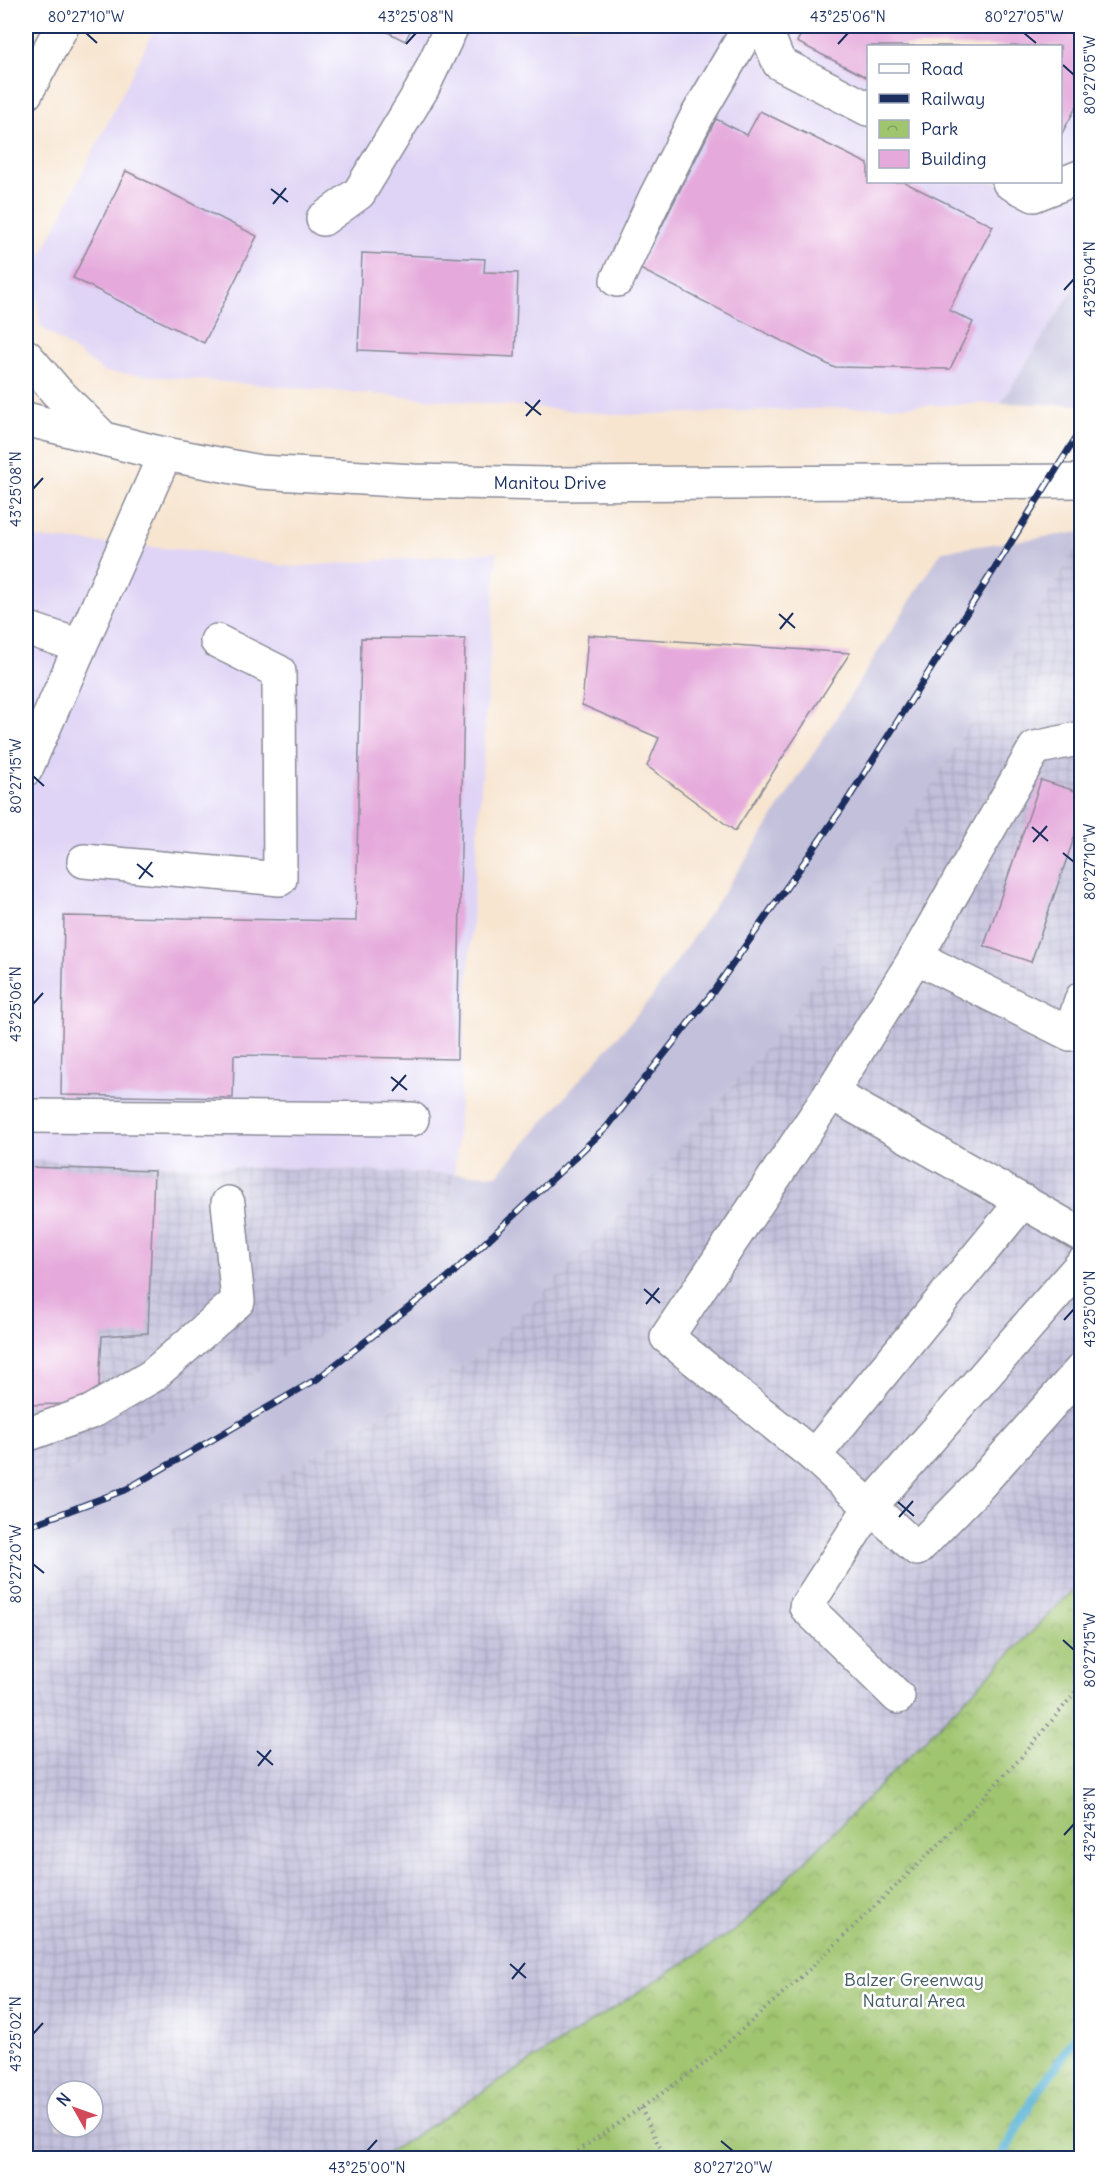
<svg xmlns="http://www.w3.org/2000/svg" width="1107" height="2184" font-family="Delius,sans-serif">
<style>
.built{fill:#dfd4f5;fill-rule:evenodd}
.industrial{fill:url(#industrial-grid);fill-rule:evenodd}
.railway{fill:#c3c0db}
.park{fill:url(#park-crowns);stroke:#5e7a66;stroke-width:1.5}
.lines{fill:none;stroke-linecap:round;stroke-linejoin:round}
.stream{stroke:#58b2d5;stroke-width:10}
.building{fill:#e5aadb}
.minor-casing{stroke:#898a97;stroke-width:36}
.major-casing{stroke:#898a97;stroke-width:36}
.path{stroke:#898a97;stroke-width:4;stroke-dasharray:1.5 4.5;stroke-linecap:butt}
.minor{stroke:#fff;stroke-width:33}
.major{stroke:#fff;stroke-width:33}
.rail-casing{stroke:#1b2f5e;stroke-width:7}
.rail{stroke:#fff;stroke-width:4.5;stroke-dasharray:14;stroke-linecap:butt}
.ticks{fill:none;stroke:#1b2f5e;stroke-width:2}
.labels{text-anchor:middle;stroke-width:5;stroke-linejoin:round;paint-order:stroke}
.street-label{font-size:18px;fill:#1b2f5e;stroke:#fff}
.park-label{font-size:18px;fill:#435c63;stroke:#fff}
.neatline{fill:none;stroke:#1b2f5e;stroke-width:2}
.ticks-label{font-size:15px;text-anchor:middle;fill:#1b2f5e}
</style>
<defs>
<pattern id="industrial-grid" width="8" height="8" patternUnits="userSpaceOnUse" patternTransform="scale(1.5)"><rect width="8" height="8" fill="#c3c0db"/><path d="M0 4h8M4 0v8" fill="none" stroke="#a7a5be"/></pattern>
<pattern id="park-crowns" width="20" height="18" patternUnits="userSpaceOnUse" patternTransform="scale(1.5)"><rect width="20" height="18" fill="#a0c56f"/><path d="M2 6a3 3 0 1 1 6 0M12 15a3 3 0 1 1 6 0" fill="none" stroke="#82a05e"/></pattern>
</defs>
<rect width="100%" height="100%" fill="#fff"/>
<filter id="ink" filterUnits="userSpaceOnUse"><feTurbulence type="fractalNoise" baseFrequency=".0167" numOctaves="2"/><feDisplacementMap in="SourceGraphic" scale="12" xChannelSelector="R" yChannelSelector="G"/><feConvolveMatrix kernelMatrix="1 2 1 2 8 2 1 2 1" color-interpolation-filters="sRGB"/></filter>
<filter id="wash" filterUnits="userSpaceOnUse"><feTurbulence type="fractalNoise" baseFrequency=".008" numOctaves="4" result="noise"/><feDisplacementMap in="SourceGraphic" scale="24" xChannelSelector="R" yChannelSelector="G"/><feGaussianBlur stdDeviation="1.35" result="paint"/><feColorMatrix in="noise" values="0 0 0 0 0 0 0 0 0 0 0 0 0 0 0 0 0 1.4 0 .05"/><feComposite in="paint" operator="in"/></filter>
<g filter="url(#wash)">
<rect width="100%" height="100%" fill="#f7e5d0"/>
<!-- built -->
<g class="built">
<path d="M156,26H1081V277L1001,403L623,415L104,372L40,326L35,268ZM868,46H1060V182H868Z"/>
<polygon points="26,537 201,551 291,567 497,552 455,1174 26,1160"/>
</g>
<!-- industrial -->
<g class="industrial">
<path d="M1081,539V1584L820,1852L740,1927L380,2158H26V1604L290,1470L482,1353L616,1219L788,1021ZM57,2091H93V2127H57Z"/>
<polygon points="26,1160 455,1174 439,1254 327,1333 102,1458 26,1489"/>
</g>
<!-- railway -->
<g class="railway">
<polygon points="1081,277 1081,405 1001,403"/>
<polygon points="1081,532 1081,539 788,1021 616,1219 482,1353 290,1470 26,1604 26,1489 102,1458 327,1333 439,1254 455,1174 497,1175 652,997 747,858 942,551"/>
</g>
<!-- park -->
<polygon class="park" points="1081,1582 1081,2158 380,2158 740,1927"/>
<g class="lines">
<!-- stream -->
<polyline class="stream" points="1001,2158 1032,2100 1082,2028"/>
</g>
<g id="blocks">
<!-- building -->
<g class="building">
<polygon points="376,26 413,26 405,41"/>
<polygon points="805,26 1082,26 1082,96 1060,137 1060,46 868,46 868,78 797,42"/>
<polygon points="760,111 868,164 868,182 904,182 993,226 949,310 973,322 950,369 833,367 640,269 716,119 747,135"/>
<polygon points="126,171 257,236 204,343 73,278"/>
<polygon points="362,253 485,259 484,272 518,273 515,357 358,350"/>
<polygon points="588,635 850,653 735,831 647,766 659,738 582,705"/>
<polygon points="361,638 465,639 457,1059 234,1055 233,1098 61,1095 64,916 356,921"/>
<polygon points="1041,780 1082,793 1082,815 1031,962 984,946"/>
<polygon points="26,1167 154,1171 148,1333 102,1336 98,1400 63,1404 26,1405"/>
</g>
</g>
</g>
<g filter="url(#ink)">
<use href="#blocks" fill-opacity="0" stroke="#898a97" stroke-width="1.5"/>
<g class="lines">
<defs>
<g id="minor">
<polyline points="764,26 779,63 868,109"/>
<polyline points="1009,182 1034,195 1082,176"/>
<polyline points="323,219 359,193 422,89 452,26"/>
<polyline points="617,280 656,196 697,116 750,26"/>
<polyline points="26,628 80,646"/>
<polyline points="1082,738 1035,748 916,957 831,1093 1082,1235"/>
<polyline points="26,769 165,454"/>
<polyline points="84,861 280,879 279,672 217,641"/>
<polyline points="916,957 1070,1034 1082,998"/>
<polyline points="831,1093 667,1337 814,1456 917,1549 972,1493 1082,1369"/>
<polyline points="26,1116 412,1119"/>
<polyline points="26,1435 91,1412 152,1376 238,1301 228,1203"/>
<polyline points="814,1456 1023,1201"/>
<polyline points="898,1697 806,1607 871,1506 1082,1264"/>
</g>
<g id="major">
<polyline points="26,93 62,26"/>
<polyline points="26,356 56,391 104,439"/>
<polyline points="26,419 155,452 260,472 414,481 548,484 1082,481"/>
</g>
</defs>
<!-- minor casing -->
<use href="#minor" class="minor-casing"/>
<!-- major casing -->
<use href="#major" class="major-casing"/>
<!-- path -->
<g class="path">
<polyline points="641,2108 665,2158"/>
<polyline points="568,2158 700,2067 811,1968 944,1839 1026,1752 1082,1684"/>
</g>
<!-- minor -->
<use href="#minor" class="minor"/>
<!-- major -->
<use href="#major" class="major"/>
<defs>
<polyline id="rail" points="26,1527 127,1489 317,1379 452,1274 607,1127 713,992 845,804 1000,560 1082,428"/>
</defs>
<!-- rail casing -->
<use href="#rail" class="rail-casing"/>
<!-- rail -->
<use href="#rail" class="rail"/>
</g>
</g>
<!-- ticks -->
<path class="ticks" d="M86,33L97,43M1024,33L1036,43M406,44L416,33M838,44L848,33M1063,65L1074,75M271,189L288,202M273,204L286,188M1064,290L1074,279M525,402L541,415M526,416L540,400M33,489L43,478M779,614L795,628M780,629L793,613M33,776L44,786M1032,827L1048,841M1033,842L1047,826M1063,853L1074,862M137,864L153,877M139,879L152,862M33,1004L43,993M391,1077L407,1090M392,1091L406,1075M644,1289L660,1303M646,1304L659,1288M1064,1320L1074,1309M898,1502L914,1516M899,1517L913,1501M33,1564L44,1573M1063,1640L1074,1650M257,1751L273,1765M258,1766L271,1750M1064,1835L1074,1824M510,1964L526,1978M512,1979L525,1963M33,2034L43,2023M721,2141L733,2151M367,2151L377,2140"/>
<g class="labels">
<!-- street labels -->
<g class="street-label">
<text x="550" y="489">Manitou Drive</text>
</g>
<!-- park labels -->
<g class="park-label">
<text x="914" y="1986">Balzer Greenway<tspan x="914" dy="21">Natural Area</tspan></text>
</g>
</g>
<!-- margin -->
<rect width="1107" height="2184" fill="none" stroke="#fff" stroke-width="66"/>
<!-- legend -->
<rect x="867" y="45" width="195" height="138" fill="#ffffff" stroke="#a4acbf" stroke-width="1.5"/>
<rect x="879" y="64" width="30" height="9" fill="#ffffff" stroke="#a4acbf" stroke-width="1.5"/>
<text x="921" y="75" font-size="18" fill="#1b2f5e">Road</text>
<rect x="879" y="94" width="30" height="9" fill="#1b2f5e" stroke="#a4acbf" stroke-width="1.5"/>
<text x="921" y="105" font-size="18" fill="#1b2f5e">Railway</text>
<rect x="879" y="120" width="30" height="18" fill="url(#park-crowns)" stroke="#a4acbf" stroke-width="1.5"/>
<text x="921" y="135" font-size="18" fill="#1b2f5e">Park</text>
<rect x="879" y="150" width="30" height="18" fill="#e5aadb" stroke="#a4acbf" stroke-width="1.5"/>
<text x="921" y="165" font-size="18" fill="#1b2f5e">Building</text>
<!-- north arrow -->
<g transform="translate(75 2109) rotate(310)"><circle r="28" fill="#ffffff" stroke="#a4acbf" stroke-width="1.5"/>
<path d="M0-4.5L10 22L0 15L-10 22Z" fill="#d1495b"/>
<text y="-9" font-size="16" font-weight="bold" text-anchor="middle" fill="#1b2f5e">N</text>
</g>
<rect x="33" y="33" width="1041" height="2118" class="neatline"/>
<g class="ticks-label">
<text x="86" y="22">80°27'10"W</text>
<text x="416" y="22">43°25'08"N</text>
<text x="848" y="22">43°25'06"N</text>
<text x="1024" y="22">80°27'05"W</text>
<text transform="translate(1090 75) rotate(-90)" y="5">80°27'05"W</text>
<text transform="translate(1090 279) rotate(-90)" y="5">43°25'04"N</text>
<text transform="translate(16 489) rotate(-90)" y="5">43°25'08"N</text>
<text transform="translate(16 776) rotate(-90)" y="5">80°27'15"W</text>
<text transform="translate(1090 862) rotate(-90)" y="5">80°27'10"W</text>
<text transform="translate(16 1004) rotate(-90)" y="5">43°25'06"N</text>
<text transform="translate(1090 1309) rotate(-90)" y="5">43°25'00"N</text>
<text transform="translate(16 1564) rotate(-90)" y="5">80°27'20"W</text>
<text transform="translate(1090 1650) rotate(-90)" y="5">80°27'15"W</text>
<text transform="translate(1090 1824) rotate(-90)" y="5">43°24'58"N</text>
<text transform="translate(16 2034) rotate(-90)" y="5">43°25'02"N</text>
<text x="367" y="2173">43°25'00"N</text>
<text x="733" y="2173">80°27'20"W</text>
</g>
</svg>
